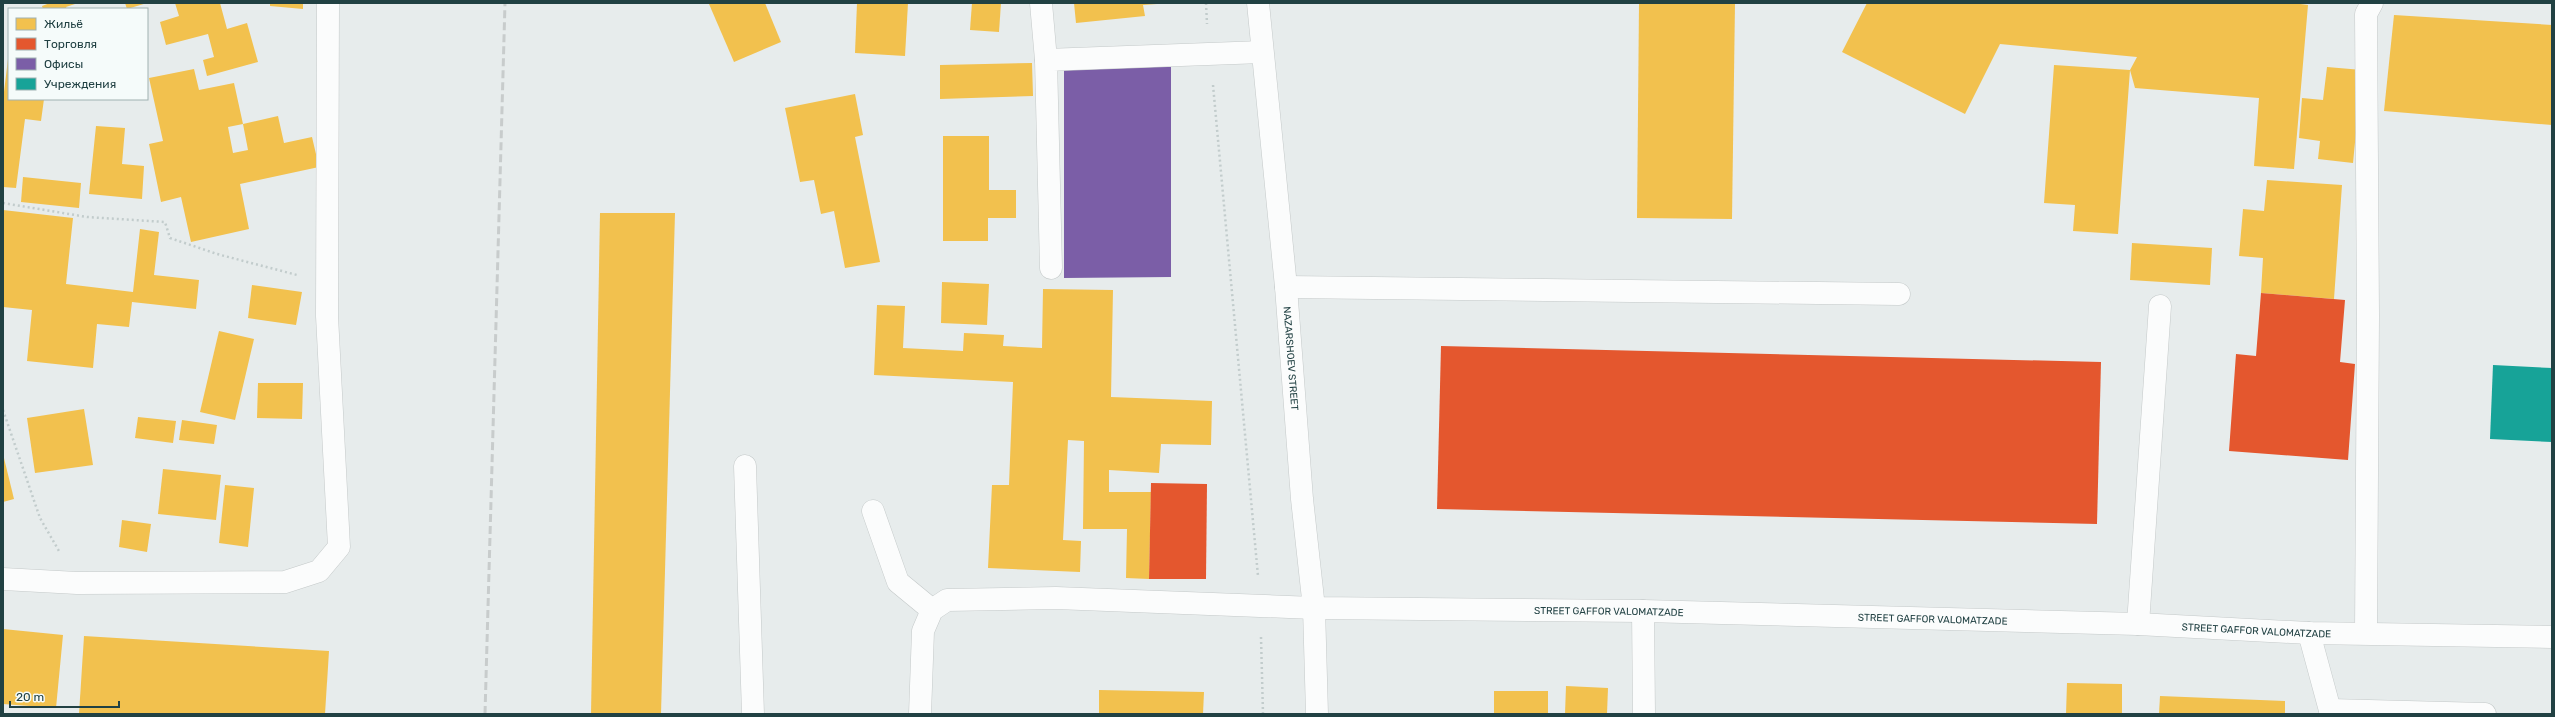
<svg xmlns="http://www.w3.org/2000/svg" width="2555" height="717" font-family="Rubik,sans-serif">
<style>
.homes{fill:#f2c14e;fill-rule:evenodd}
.shops{fill:#e4572e}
.offices{fill:#7b5ea7}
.public{fill:#17a398}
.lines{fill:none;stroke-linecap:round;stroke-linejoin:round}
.minor-casing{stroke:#c4c9c9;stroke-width:23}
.path{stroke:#c2cccc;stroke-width:2.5;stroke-dasharray:2 3;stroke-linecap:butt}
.minor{stroke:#fbfcfc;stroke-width:22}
.rail{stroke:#c8cccc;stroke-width:3;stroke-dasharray:8 4;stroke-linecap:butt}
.labels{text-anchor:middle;stroke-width:4;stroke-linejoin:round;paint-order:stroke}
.street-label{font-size:10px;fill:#214143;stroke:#f5fbfa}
</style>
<rect width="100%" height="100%" fill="#e7ecec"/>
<!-- homes -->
<g class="homes">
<polygon points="50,3 78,3 66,7 67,9 43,9 42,6"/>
<polygon points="125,3 147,3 127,9"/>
<polygon points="175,3 220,3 227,29 247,23 258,62 207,76 203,60 214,57 208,34 166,45 160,22 179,16"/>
<polygon points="270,3 303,3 303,9 270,6"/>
<polygon points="712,3 765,3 781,42 734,62 709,4"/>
<polygon points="857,3 908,3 905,56 855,53"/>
<polygon points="972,3 1001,3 999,32 970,30"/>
<polygon points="1074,3 1157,3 1157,4 1143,5 1145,16 1076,23"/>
<polygon points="1639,3 1735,3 1732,219 1637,218"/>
<polygon points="1867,3 2293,3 2308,5 2294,169 2254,166 2259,98 2135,88 2130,70 2118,234 2073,231 2075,205 2044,203 2054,65 2130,70 2137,57 2000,44 1965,114 1842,52"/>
<polygon points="2394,15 2552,25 2552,125 2384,111"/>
<polygon points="8,59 9,99 44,99 41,121 25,119 16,188 3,187 3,100"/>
<polygon points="1032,63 1033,96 940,99 940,65"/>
<polygon points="2327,67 2362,70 2353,163 2318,159 2320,141 2299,138 2302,98 2323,100"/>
<path d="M194,69L199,90L234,83L243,124L278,116L284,143L312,137L319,167L240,184L249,229L191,242L181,197L161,202L149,144L163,141L149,78ZM243,124L248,150L233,153L228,127Z"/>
<polygon points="855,94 863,135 855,137 880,262 845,268 834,211 821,214 814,180 800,182 785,108"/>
<polygon points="96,126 125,128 122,164 144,166 142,199 89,194"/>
<polygon points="943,136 989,136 989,190 1016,190 1016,218 988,218 988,241 943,241"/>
<polygon points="23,177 81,183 79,208 21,202"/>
<polygon points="2267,180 2342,185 2334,299 2261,293 2263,258 2239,256 2243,209 2264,211"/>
<polygon points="3,210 73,218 66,284 133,292 140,229 159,232 154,275 199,280 196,309 132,302 129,327 97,324 93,368 27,361 32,310 3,307"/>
<polygon points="600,213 675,213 661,714 591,714"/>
<polygon points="2132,243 2212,248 2210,285 2130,280"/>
<polygon points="942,282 989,284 987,325 941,323"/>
<polygon points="252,285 302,292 296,325 248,318"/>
<polygon points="1043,289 1113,290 1111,397 1212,401 1211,445 1161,444 1159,473 1109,470 1109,492 1151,492 1149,579 1126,578 1127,529 1083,529 1084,441 1068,440 1063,540 1081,541 1080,572 988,568 992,485 1009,485 1013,382 874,375 877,305 905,306 903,348 963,351 964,333 1004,335 1003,346 1042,348"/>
<polygon points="219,331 254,339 235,420 200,412"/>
<polygon points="258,383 303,383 302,419 257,418"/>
<polygon points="84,409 93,465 35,473 27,418"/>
<polygon points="138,417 176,421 173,443 135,438"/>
<polygon points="182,420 217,425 214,444 179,440"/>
<polygon points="3,454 14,499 3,502"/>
<polygon points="163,469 221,475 216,520 158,514"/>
<polygon points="225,485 254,488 248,547 219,543"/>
<polygon points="122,520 151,524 147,552 119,547"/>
<polygon points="3,629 63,635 56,708 3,704"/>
<polygon points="84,636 329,651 325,714 79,714"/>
<polygon points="2067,683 2122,684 2122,714 2066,714"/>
<polygon points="1566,686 1608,688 1607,714 1565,714"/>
<polygon points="1099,690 1204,692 1203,714 1099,714"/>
<rect x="1494" y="691" width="54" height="23"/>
<polygon points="2160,696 2285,701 2285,714 2159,714"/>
</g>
<!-- shops -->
<g class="shops">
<polygon points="2261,293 2345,300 2340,362 2355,364 2348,460 2229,451 2236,354 2256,356"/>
<polygon points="1441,346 2101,362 2097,524 1437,509"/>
<polygon points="1151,483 1207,484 1206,579 1149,579"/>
</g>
<!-- offices -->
<polygon class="offices" points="1064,67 1171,67 1171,277 1064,278"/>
<!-- public -->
<polygon class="public" points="2493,365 2552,368 2552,442 2490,439"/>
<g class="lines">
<defs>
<g id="minor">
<polyline points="1041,3 1046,60"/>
<path id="s1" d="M1258,3L1286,287L1302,499L1314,608L1317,714"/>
<polyline points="1051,268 1046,60 1262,52"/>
<polyline points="1286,287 1899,294"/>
<polyline points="745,466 753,714"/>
<polyline points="873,511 898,582 932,610"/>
<polyline points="3,579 77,583 285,582 319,571 339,547 327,316 328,3"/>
<polyline points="1643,611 1644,714"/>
<polyline points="2138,624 2160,306"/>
<polyline points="2309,633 2331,714"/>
<polyline points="2366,633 2368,316 2366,14 2372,3"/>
<polyline points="2330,710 2485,714"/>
<path id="s2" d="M920,714L923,631L932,610L947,600L1056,598L1314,608L1643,611L2138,624L2309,633L2552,637"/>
</g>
</defs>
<!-- minor casing -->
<use href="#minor" class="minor-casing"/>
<!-- path -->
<g class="path">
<polyline points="1206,3 1207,24"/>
<polyline points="1213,85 1258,576"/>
<polyline points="3,203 87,217 165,222 170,238 217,254 297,275"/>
<polyline points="3,410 40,518 59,551"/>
<polyline points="1261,637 1263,714"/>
</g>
<!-- minor -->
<use href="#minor" class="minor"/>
<!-- rail -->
<polyline class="rail" points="485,714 505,3"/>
</g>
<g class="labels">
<!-- street labels -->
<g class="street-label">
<text dy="4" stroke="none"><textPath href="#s1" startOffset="357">NAZARSHOEV STREET</textPath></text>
<text dy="4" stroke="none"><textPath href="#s2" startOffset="786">STREET GAFFOR VALOMATZADE</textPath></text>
<text dy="4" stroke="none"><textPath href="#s2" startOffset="1110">STREET GAFFOR VALOMATZADE</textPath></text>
<text dy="4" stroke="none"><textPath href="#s2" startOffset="1434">STREET GAFFOR VALOMATZADE</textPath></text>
</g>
</g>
<!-- border -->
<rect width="2555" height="717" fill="none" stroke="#214143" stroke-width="8"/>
<!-- legend -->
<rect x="8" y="8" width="140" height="92" fill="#f5fbfa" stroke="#a0b1b1"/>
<rect x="16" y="18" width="20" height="12" fill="#f2c14e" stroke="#a0b1b1"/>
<text x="44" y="28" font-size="12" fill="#214143">Жильё</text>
<rect x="16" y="38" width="20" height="12" fill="#e4572e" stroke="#a0b1b1"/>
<text x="44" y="48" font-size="12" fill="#214143">Торговля</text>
<rect x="16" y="58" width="20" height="12" fill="#7b5ea7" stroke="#a0b1b1"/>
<text x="44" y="68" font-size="12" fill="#214143">Офисы</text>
<rect x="16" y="78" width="20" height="12" fill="#17a398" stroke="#a0b1b1"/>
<text x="44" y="88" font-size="12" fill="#214143">Учреждения</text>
<!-- scale -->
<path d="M10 701v6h109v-6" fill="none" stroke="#214143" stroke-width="2"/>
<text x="16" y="701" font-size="12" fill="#214143" stroke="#f5fbfa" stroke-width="3" paint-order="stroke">20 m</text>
</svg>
